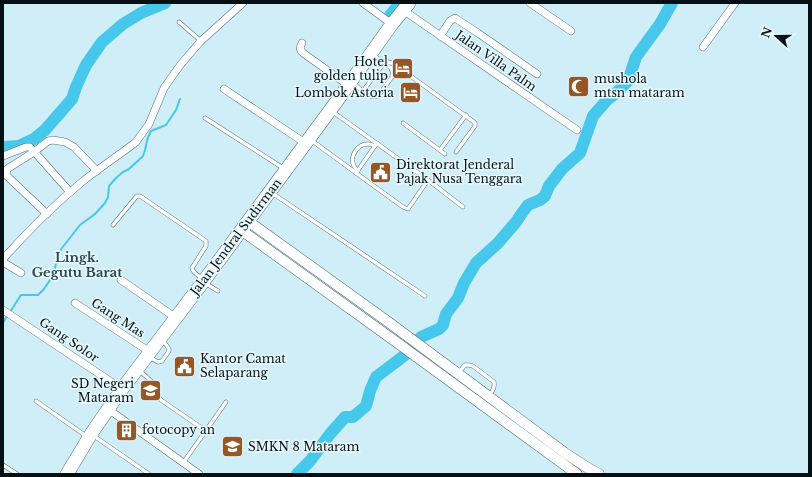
<svg xmlns="http://www.w3.org/2000/svg" width="812" height="477" font-family="'Libre Baskerville',serif">
<style>
.lines{fill:none;stroke-linecap:round;stroke-linejoin:round}
.stream{stroke:#45c8eb;stroke-width:2}
.river{stroke:#45c8eb;stroke-width:12}
.lane-casing{stroke:#546f78;stroke-width:4.5}
.street-casing{stroke:#546f78;stroke-width:8}
.secondary-casing{stroke:#546f78;stroke-width:11}
.highway-casing{stroke:#546f78;stroke-width:14}
.lane{stroke:#fff;stroke-width:3.5}
.street{stroke:#fff;stroke-width:7}
.secondary{stroke:#fff;stroke-width:10}
.highway{stroke:#fff;stroke-width:13}
.labels{text-anchor:middle;stroke-width:3;stroke-linejoin:round;paint-order:stroke}
.street-label{font-size:12px;fill:#061013;stroke:#e7f9ff}
.poi-label{font-size:12px;fill:#061013;stroke:#e7f9ff;text-anchor:start}
.neighbourhood-label{font-size:13px;font-weight:bold;fill:#2c464e;stroke:#e7f9ff}
</style>
<rect width="100%" height="100%" fill="#d0eef8"/>
<g class="lines">
<!-- stream -->
<g class="stream">
<polyline points="10,312 21,295 38,295 44,289 50,280 54,272 58,255 62,248 80,225 95,214 105,203 108,197 109,186 116,178 123,172 129,169 143,156 145,150 148,137 151,131 166,125 176,110 180,99"/>
<polyline points="3,323 7,316"/>
</g>
<!-- river -->
<g class="river">
<polyline points="388,18 400,3"/>
<polyline points="3,147 19,146 34,139 45,130 72,99 76,87 86,65 102,42 123,24 141,13 165,3"/>
<polyline points="297,474 310,461 330,434 345,417 353,417 366,406 370,391 376,377 405,355 421,337 439,329 443,325 446,314 458,298 464,283 476,263 498,243 516,222 522,213 528,205 540,200 545,196 549,186 562,169 580,153 593,116 607,100 616,93 628,81 636,57 660,24 672,3"/>
</g>
<defs>
<g id="lane">
<polyline points="179,22 201,41"/>
<path d="M353,83C360,88 369,100 378,96L392,77C393,74 393,72 391,68L373,55"/>
<polyline points="363,91 384,63 388,62 394,64 474,122 475,123 475,126 456,152"/>
<polyline points="333,112 428,180 408,209 403,207 356,173"/>
<polyline points="205,118 283,168"/>
<polyline points="403,123 445,154"/>
<polyline points="311,140 356,173 377,143"/>
<polyline points="440,150 466,115"/>
<path d="M358,171C356,170 355,168 354,166C349,156 358,143 369,144C370,144 375,146 375,146"/>
<polyline points="428,180 463,207"/>
<polyline points="272,193 425,296"/>
<path d="M113,225L136,197L137,196H140L206,241V246L192,268C193,273 199,276 203,279"/>
<polyline points="205,283 218,291"/>
<polyline points="149,357 158,362 162,361 169,351 169,349 163,340"/>
<polyline points="140,371 152,382 158,396 161,400 206,431"/>
<path d="M459,372L465,365H469L473,366L494,382C495,387 493,390 490,395"/>
<polyline points="36,401 86,436"/>
<polyline points="94,436 149,474"/>
<polyline points="183,463 226,402"/>
<polyline points="3,465 17,474"/>
</g>
<g id="street">
<polyline points="363,3 392,24"/>
<polyline points="530,3 571,31"/>
<polyline points="403,10 577,130"/>
<polyline points="440,36 450,21 455,18 478,33 537,74"/>
<path d="M302,43C300,47 299,49 303,53L348,85"/>
<polyline points="703,47 735,3"/>
<polyline points="224,89 305,143"/>
<polyline points="3,156 26,147 30,147 70,192"/>
<polyline points="47,214 7,176 6,174 7,169 34,152 48,141 53,140 65,142 74,147 97,171"/>
<path d="M3,259C27,232 54,205 82,182C99,168 118,156 136,142L141,135L149,124L164,88L181,64L201,41L243,3"/>
<polyline points="3,262 21,273"/>
<polyline points="121,280 176,318"/>
<polyline points="75,303 150,352"/>
<polyline points="3,310 122,389"/>
<polyline points="108,409 199,474"/>
</g>
<g id="secondary">
<polyline points="248,221 387,321 565,453 588,468 599,474"/>
<polyline points="241,230 399,344 577,474"/>
</g>
<polyline id="highway" points="67,474 91,434 122,389 203,282 334,105 392,24 409,3"/>
</defs>
<!-- lane casing -->
<use href="#lane" class="lane-casing"/>
<!-- street casing -->
<use href="#street" class="street-casing"/>
<!-- secondary casing -->
<use href="#secondary" class="secondary-casing"/>
<!-- highway casing -->
<use href="#highway" class="highway-casing"/>
<!-- lane -->
<use href="#lane" class="lane"/>
<!-- street -->
<use href="#street" class="street"/>
<!-- secondary -->
<use href="#secondary" class="secondary"/>
<!-- highway -->
<use href="#highway" class="highway"/>
</g>
<!-- icons -->
<defs>
<symbol id="hotel-square" viewBox="-11 -11 22 22"><rect x="-9" y="-9" width="18" height="18" rx="4" fill="#975622" stroke="#e7f9ff"/><path d="M-6-4.5h1.5V1H6V5H4.5V3h-9V5H-6ZM-4 0a1.8 1.8 0 1 1 3.6 0ZM.5 0V-2.5h3Q6-2.5 6 0Z" fill="#fff"/></symbol>
<symbol id="mosque-square" viewBox="-11 -11 22 22"><rect x="-9" y="-9" width="18" height="18" rx="4" fill="#975622" stroke="#e7f9ff"/><path d="M3.5-4.9A6 6 0 1 0 3.5 4.9A5 5 0 1 1 3.5-4.9Z" fill="#fff"/></symbol>
<symbol id="civic-square" viewBox="-11 -11 22 22"><rect x="-9" y="-9" width="18" height="18" rx="4" fill="#975622" stroke="#e7f9ff"/><path d="M-.6-6.5H3V-4.5H.6V-3L4-1V1h2V6H-6V1h2V-1L-.6-3ZM-1.2 2.5V6h2.4V2.5Z" fill="#fff"/></symbol>
<symbol id="school-square" viewBox="-11 -11 22 22"><rect x="-9" y="-9" width="18" height="18" rx="4" fill="#975622" stroke="#e7f9ff"/><path d="M0-5L7-2L0 1L-7-2ZM-4 1L0 2.5L4 1V4Q0 6-4 4Z" fill="#fff"/></symbol>
<symbol id="building-square" viewBox="-11 -11 22 22"><rect x="-9" y="-9" width="18" height="18" rx="4" fill="#975622" stroke="#e7f9ff"/><path d="M-4-6H4V6H1V3H-1V6H-4ZM-2.5-4.3h1.7v1.8h-1.7ZM.8-4.3h1.7v1.8H.8ZM-2.5-1h1.7V.8h-1.7ZM.8-1h1.7V.8H.8Z" fill="#fff"/></symbol>
</defs>
<g fill-rule="evenodd">
<use href="#hotel-square" x="390" y="56" width="25" height="25"/>
<use href="#mosque-square" x="566" y="74" width="25" height="25"/>
<use href="#hotel-square" x="398" y="80" width="25" height="25"/>
<use href="#civic-square" x="368" y="160" width="25" height="25"/>
<use href="#civic-square" x="172" y="354" width="25" height="25"/>
<use href="#school-square" x="138" y="378" width="25" height="25"/>
<use href="#building-square" x="114" y="418" width="25" height="25"/>
<use href="#school-square" x="220" y="434" width="25" height="25"/>
</g>
<g class="labels">
<!-- street labels -->
<g class="street-label">
<text transform="translate(496 61) rotate(35)" y="4">Jalan Villa Palm</text>
<text transform="translate(236 237) rotate(-53)" y="4">Jalan Jendral Sudirman</text>
<text transform="translate(118 318) rotate(33)" y="4">Gang Mas</text>
<text transform="translate(69 340) rotate(34)" y="4">Gang Solor</text>
</g>
<!-- poi labels -->
<g class="poi-label">
<text x="388" y="66" text-anchor="end">Hotel<tspan x="388" dy="14">golden tulip</tspan></text>
<text x="594" y="83">mushola<tspan x="594" dy="14">mtsn mataram</tspan></text>
<text x="394" y="97" text-anchor="end">Lombok Astoria</text>
<text x="396" y="169">Direktorat Jenderal<tspan x="396" dy="14">Pajak Nusa Tenggara</tspan></text>
<text x="200" y="363">Kantor Camat<tspan x="200" dy="14">Selaparang</tspan></text>
<text x="134" y="388" text-anchor="end">SD Negeri<tspan x="134" dy="14">Mataram</tspan></text>
<text x="142" y="434">fotocopy an</text>
<text x="248" y="451">SMKN 8 Mataram</text>
</g>
<!-- neighbourhood labels -->
<g class="neighbourhood-label">
<text x="77" y="262">Lingk.<tspan x="77" dy="15">Gegutu Barat</tspan></text>
</g>
</g>
<!-- border -->
<rect width="812" height="477" fill="none" stroke="#061013" stroke-width="8"/>
<!-- north arrow -->
<g transform="translate(776 36) rotate(291)" stroke="#e7f9ff" stroke-width="3" paint-order="stroke">
<path d="M0-3L7 15L0 10L-7 15Z" fill="#061013"/>
<text y="-6" font-size="11" font-weight="bold" text-anchor="middle" fill="#061013">N</text>
</g>
</svg>
